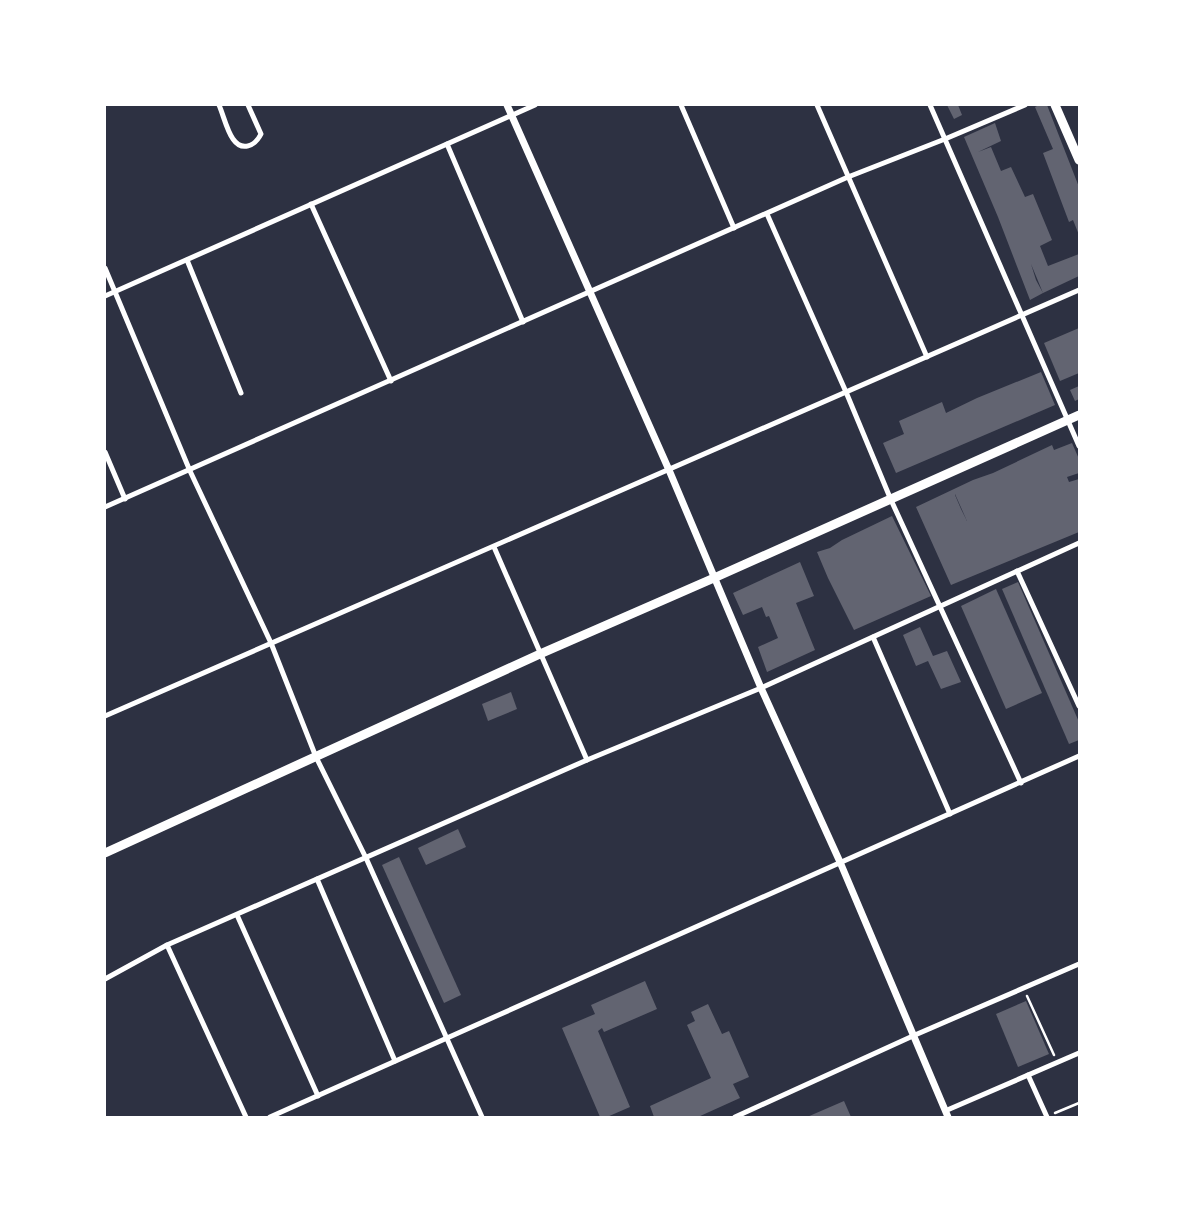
<svg xmlns="http://www.w3.org/2000/svg" width="1184" height="1222" font-family="'PT Serif',serif">
<style>
.building{fill:#626471;fill-rule:evenodd}
.lines{fill:none;stroke-linecap:round;stroke-linejoin:round}
.path{stroke:#fff;stroke-width:2.5}
.minor{stroke:#fff;stroke-width:5}
.tertiary{stroke:#fff;stroke-width:7}
.primary{stroke:#fff;stroke-width:9}
</style>
<rect width="100%" height="100%" fill="#2d3142"/>
<!-- building -->
<g class="building">
<polygon points="947,105 958,105 962,115 954,119"/>
<polygon points="1039,105 1047,105 1079,187 1079,235 1073,220 1069,222 1043,153 1053,149 1035,107"/>
<polygon points="995,123 1001,141 978,152 991,147 1001,171 1011,167 1025,197 1033,194 1052,240 1040,246 1048,266 1079,254 1079,276 1043,293 1031,264 1036,280 1043,293 1030,300 998,217 964,137"/>
<polygon points="1079,328 1079,373 1060,381 1044,343"/>
<polygon points="1041,372 1055,405 896,473 883,443 904,434 899,421 942,402 946,413 977,398"/>
<polygon points="1079,386 1079,399 1075,401 1070,390"/>
<path d="M1072,443L1079,459V473L1067,477L1069,482L1079,479V532L951,585L916,507L973,480L993,473L1052,445L1054,450ZM955,495V494L967,521L961,509Z"/>
<polygon points="892,516 931,596 854,630 828,578 817,552 830,548 842,540"/>
<polygon points="800,562 814,596 796,603 815,650 767,672 758,647 778,638 769,616 766,617 762,607 743,615 733,593"/>
<polygon points="1018,582 1079,722 1079,740 1069,744 1002,589"/>
<polygon points="996,589 1042,693 1006,709 961,606"/>
<polygon points="920,627 933,656 947,651 961,682 941,689 928,661 916,666 903,635"/>
<polygon points="511,692 517,709 488,721 482,704"/>
<polygon points="458,829 466,847 426,865 418,848"/>
<polygon points="399,857 461,995 444,1003 382,865"/>
<polygon points="645,981 657,1009 604,1032 602,1028 598,1031 630,1107 607,1117 600,1117 562,1028 595,1014 591,1005"/>
<polygon points="1026,1001 1049,1054 1018,1067 996,1014"/>
<polygon points="708,1004 722,1034 729,1031 749,1077 733,1084 740,1098 698,1117 654,1117 650,1106 711,1078 687,1025 695,1021 691,1012"/>
<polygon points="844,1101 851,1117 807,1117"/>
</g>
<g class="lines">
<!-- path -->
<g class="path">
<polyline points="1027,996 1054,1055"/>
<polyline points="1055,1113 1079,1103"/>
</g>
<!-- minor -->
<g class="minor">
<path d="M219,105C223,114 227,131 233,139C242,152 255,146 261,134L248,105"/>
<polyline points="681,105 734,228"/>
<polyline points="817,105 927,357"/>
<polyline points="930,105 1079,446"/>
<polyline points="447,144 523,322"/>
<polyline points="311,204 391,381"/>
<polyline points="767,214 846,392 891,500 1021,783"/>
<polyline points="187,260 241,393"/>
<polyline points="105,268 190,471 271,643 316,757 366,858 482,1117"/>
<polyline points="105,296 535,105"/>
<polyline points="105,452 125,499"/>
<polyline points="105,507 848,177 945,139 1025,105"/>
<polyline points="494,547 587,760"/>
<polyline points="1017,571 1079,706"/>
<polyline points="873,637 950,814"/>
<polyline points="105,716 1079,290"/>
<polyline points="317,879 395,1061"/>
<polyline points="237,915 318,1096"/>
<polyline points="167,945 246,1117"/>
<polyline points="105,979 167,945 587,760 761,688 1079,543"/>
<polyline points="1028,1075 1047,1117"/>
<polyline points="945,1111 1079,1053"/>
<polyline points="270,1117 1079,756"/>
<polyline points="735,1117 915,1035 1079,964"/>
</g>
<!-- tertiary -->
<polyline class="tertiary" points="507,105 669,470 761,688 840,862 948,1117"/>
<!-- primary -->
<g class="primary">
<polyline points="1055,105 1079,160"/>
<polyline points="105,853 540,654 714,578 1079,415"/>
</g>
</g>
<!-- border -->
<rect width="1184" height="1222" fill="none" stroke="#ffffff" stroke-width="212"/>
</svg>
